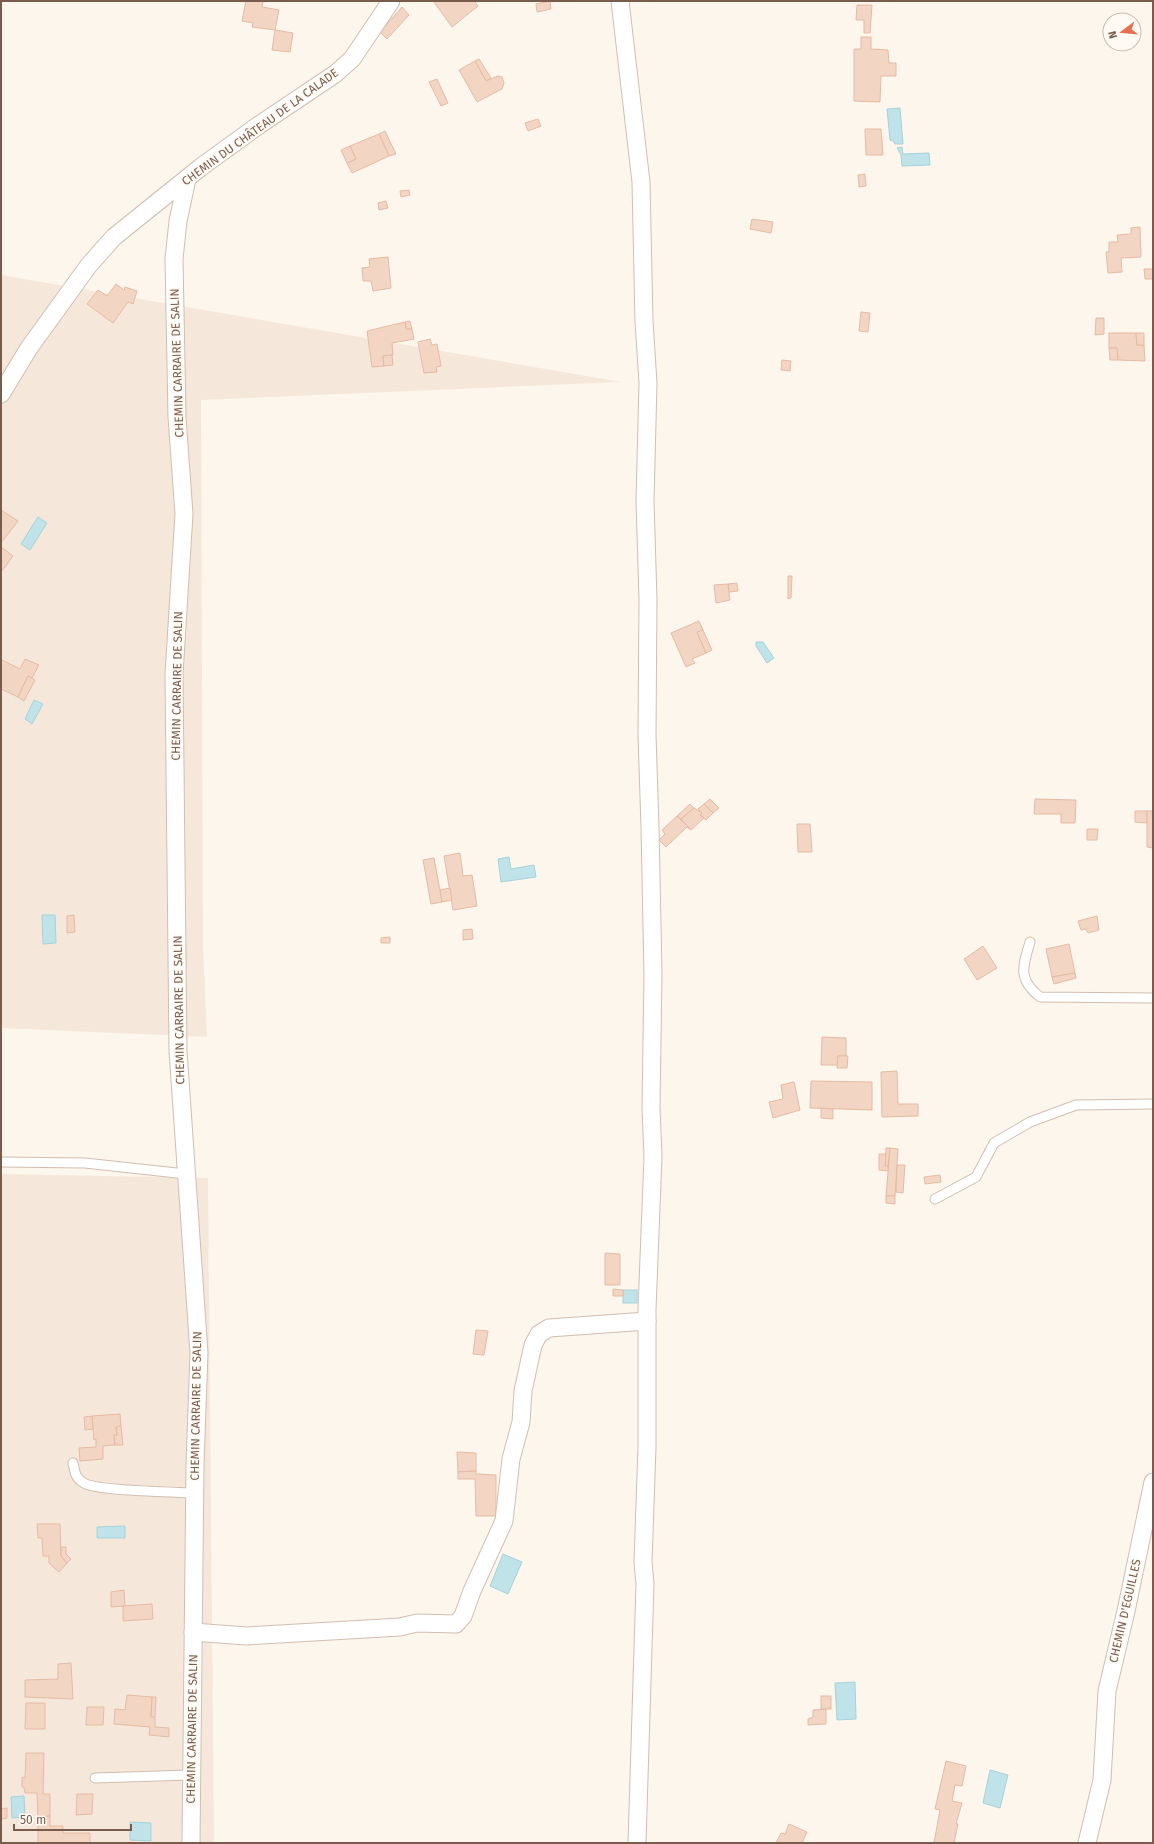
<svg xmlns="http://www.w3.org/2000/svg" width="1154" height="1844" font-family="'Fira Sans',sans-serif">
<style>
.residential{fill:#f5e8da}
.water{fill:#bfe3e8;stroke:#a5d3da}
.building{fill:#f3d5c3;stroke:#e6bba3}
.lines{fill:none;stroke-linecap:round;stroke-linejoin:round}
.lane-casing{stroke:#d1beb0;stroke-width:11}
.street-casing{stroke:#d1beb0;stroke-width:19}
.lane{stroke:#fff;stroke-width:9}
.street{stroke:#fff;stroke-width:17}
.labels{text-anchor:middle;stroke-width:3;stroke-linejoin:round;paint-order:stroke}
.street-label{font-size:12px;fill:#7a5c4d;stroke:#fffaf3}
</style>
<rect width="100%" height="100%" fill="#fdf6ec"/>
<!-- residential -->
<g class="residential">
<polygon points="1,275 621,382 201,400 203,948 207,1037 1,1028"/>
<polygon points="1,1174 208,1178 214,1843 1,1843"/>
</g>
<!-- water -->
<g class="water">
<polygon points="900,108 903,144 895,144 893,141 890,140 887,109"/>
<polygon points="902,147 903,154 929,153 930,165 902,166 901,155 897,148"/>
<polygon points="38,517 47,523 30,550 21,544"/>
<polygon points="756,642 763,642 774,658 767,663 756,646"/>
<polygon points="34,700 43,704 32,724 25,719"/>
<polygon points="509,857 511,869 534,865 536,877 501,882 498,859"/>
<polygon points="42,915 55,915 56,943 43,944"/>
<rect x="623" y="1290" width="14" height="13"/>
<polygon points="125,1526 125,1538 97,1538 97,1527"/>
<polygon points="503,1554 522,1562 508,1594 490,1586"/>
<polygon points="855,1682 856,1719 837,1720 835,1683"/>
<polygon points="990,1770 1008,1775 1000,1808 983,1803"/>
<polygon points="24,1796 25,1817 12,1818 11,1797"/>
<polygon points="130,1822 151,1823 151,1841 130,1840"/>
</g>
<!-- building -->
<g class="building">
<polygon points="246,1 263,1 262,7 279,10 275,30 252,27 253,23 242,21"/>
<polygon points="435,1 474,1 478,6 452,27 434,2"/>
<polygon points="550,1 551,9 537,12 536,4"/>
<polygon points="857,5 872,5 870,33 864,33 864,20 856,20"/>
<polygon points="402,7 409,15 387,39 380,32"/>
<polygon points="275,30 293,33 290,52 272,50"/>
<polygon points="861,37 871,37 871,49 888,50 889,63 896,63 896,76 881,76 880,102 854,101 854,49 861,49"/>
<polygon points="479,59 491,78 486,81 475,61"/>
<polygon points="475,61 486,81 498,76 502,77 504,83 502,89 477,102 459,70"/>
<polygon points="437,79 448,103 441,106 429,82"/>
<polygon points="538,119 541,126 528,131 525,123"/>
<polygon points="865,129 881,129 883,155 866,155"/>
<polygon points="385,131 396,154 389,156 379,134"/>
<polygon points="379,134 389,156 352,173 347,163 356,159 350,146"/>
<polygon points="350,146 356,159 347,163 341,150"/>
<polygon points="865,174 866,186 859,187 858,175"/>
<polygon points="409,190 410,195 401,197 400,191"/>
<polygon points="386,201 388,208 379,210 378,203"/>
<polygon points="752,219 773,222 771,233 750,229"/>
<polygon points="1140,227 1141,257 1121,258 1122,272 1108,273 1106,252 1109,252 1109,242 1118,242 1117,235 1131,234 1131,228"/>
<polygon points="388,257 391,288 373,291 371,281 363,281 362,268 370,267 369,259"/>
<polygon points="1144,269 1153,269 1153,279 1145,279"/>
<polygon points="116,284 124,290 125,287 137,291 133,304 128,302 113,323 87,304 98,290 107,296"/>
<polygon points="861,312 870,313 868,332 859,331"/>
<polygon points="1096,318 1104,318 1104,334 1095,335"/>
<polygon points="410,321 412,329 406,329 405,322"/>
<polygon points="405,322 406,329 412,329 414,339 392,343 393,355 383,356 384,366 372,367 367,331"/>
<polygon points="1109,333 1136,333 1137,345 1144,345 1145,361 1118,360 1117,348 1109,348"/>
<polygon points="1136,333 1144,333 1144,345 1137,345"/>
<polygon points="430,339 432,345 437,344 441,366 436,367 437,372 424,373 418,342"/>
<polygon points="1109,348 1117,348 1118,360 1110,360"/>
<polygon points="392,355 393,365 384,366 383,356"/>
<polygon points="782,360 791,361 790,371 781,370"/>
<polygon points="1,510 18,521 1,543"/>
<polygon points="1,547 13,556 2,571 1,571"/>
<polygon points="788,576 792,576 791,598 788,599"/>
<polygon points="737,583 738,591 729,592 728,584"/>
<polygon points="728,584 730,600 716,603 714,585"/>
<polygon points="699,621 703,630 697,632 706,653 692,659 695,663 686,667 671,633"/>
<polygon points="703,630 712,650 706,653 697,632"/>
<polygon points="25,659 39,665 32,678 28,676 18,697 1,689 1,661 2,660 20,669"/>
<polygon points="28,676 35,680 24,701 18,697"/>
<polygon points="710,799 719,808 713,813 704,804"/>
<polygon points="1035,799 1076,800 1075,823 1061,823 1061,814 1034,814"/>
<polygon points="690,804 694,808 681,819 677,816"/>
<polygon points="704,804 713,813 706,820 700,815 702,813 698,809"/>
<polygon points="694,808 702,813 700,815 704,818 691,830 681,819"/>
<polygon points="1135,811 1147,811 1147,823 1135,822"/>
<polygon points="1147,811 1153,811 1153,848 1147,847"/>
<polygon points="677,816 691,830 687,827 666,847 659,840 665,834 662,830"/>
<polygon points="797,824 810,824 812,852 798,852"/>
<polygon points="1087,829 1098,829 1097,840 1087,840"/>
<polygon points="460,853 463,876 472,875 477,906 453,910 444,856"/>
<polygon points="434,858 442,902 431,904 423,860"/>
<polygon points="450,888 452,900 442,902 440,890"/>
<polygon points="74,915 75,932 67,933 67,916"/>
<polygon points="1097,916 1099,930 1088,933 1086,929 1081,930 1078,921"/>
<polygon points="472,929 473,939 463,940 463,930"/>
<polygon points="390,937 390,943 381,943 381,938"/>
<polygon points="1069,944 1075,973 1052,977 1046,949"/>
<polygon points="983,946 997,968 977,980 964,959"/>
<polygon points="1075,973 1076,978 1054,984 1052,977"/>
<polygon points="822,1037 846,1038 846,1056 838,1056 837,1065 821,1065"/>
<polygon points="838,1056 848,1056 847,1068 837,1068"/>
<polygon points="897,1071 898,1104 918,1104 918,1116 882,1117 881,1072"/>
<polygon points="811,1081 872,1082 872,1110 810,1108"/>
<polygon points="794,1082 800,1110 773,1118 769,1102 783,1099 781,1085"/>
<polygon points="821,1108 833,1109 833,1119 821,1118"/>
<polygon points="886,1148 890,1148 888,1166 885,1166"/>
<polygon points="890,1148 898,1149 895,1196 886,1196"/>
<polygon points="879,1154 886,1154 885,1166 888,1166 888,1171 879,1170"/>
<polygon points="897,1165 905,1165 903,1193 896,1192"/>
<polygon points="940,1175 941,1182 925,1184 924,1177"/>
<polygon points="886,1196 895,1196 895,1204 886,1203"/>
<polygon points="605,1253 620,1254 620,1285 605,1285"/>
<polygon points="613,1289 623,1290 623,1296 613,1296"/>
<polygon points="476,1330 488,1331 484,1355 473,1354"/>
<polygon points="120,1414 121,1426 116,1427 117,1435 114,1435 115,1445 103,1446 103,1459 80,1461 79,1448 96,1447 96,1439 94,1440 92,1416"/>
<polygon points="92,1416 93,1429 85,1430 84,1417"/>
<polygon points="121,1426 123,1445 115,1445 114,1435 117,1435 116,1427"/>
<polygon points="457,1452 476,1453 476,1471 458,1472"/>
<polygon points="476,1471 476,1474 496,1475 496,1516 476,1516 475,1479 458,1479 458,1472"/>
<polygon points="37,1524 60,1524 61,1556 67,1563 59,1572 49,1563 49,1556 43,1556 42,1538 38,1538"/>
<polygon points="61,1547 66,1547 66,1554 71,1559 67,1563 61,1556"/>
<polygon points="124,1590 125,1606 111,1607 111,1592"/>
<polygon points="152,1604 153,1619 123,1621 123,1606"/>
<polygon points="71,1663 73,1699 25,1697 25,1680 58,1679 58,1664"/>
<polygon points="127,1695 152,1697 151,1717 155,1717 155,1727 169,1728 169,1737 149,1735 150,1727 114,1724 115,1709 125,1710"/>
<rect x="821" y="1696" width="10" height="13"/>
<polygon points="152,1697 156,1697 155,1717 151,1717"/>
<polygon points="26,1703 45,1703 45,1729 25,1729"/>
<polygon points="87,1707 104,1707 103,1725 86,1725"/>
<polygon points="826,1709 826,1724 808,1725 808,1719 813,1717 813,1710"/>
<polygon points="26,1753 44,1753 43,1794 50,1794 50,1816 38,1817 37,1793 25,1793 24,1787 22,1787 22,1777 25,1778"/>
<polygon points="946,1761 966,1766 962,1786 955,1785 952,1801 962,1803 956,1824 958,1824 954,1843 934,1843 940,1810 935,1809"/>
<polygon points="77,1794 93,1794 92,1814 76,1815"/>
<polygon points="7,1808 7,1818 1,1819 1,1809"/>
<polygon points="50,1816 50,1826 63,1826 63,1833 90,1833 90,1843 38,1843 38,1817"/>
<polygon points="789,1824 807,1832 802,1843 776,1843 781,1833 785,1834"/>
</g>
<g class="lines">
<defs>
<g id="lane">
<path d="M1030,942C1023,966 1017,979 1040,997L1153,998"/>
<polyline points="1,1162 85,1163 186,1174"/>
<polyline points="935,1199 976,1177 994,1143 1030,1122 1076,1105 1153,1104"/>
<path d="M73,1463C75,1472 75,1478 84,1483C96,1491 175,1492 195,1493"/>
<polyline points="95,1778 191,1775"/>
</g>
<g id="street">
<polyline points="620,1 641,182 644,321 648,383 645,501 648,599 647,735 650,827 653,975 651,1107 653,1157 647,1309 647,1447 643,1562 645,1584 637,1843"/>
<polyline points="187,179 178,221 174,259 177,417 184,514 174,674 178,1051 199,1353 195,1464 191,1843"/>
<polyline points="1,394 29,348 89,265 114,237 201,167 259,125 335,74 352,59 391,1"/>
<polyline points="193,1632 246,1636 400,1627 417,1623 456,1624 463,1616 472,1591 504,1521 511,1459 521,1422 523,1391 533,1345 539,1334 549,1328 647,1321"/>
<polyline points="1087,1843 1102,1780 1107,1691 1126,1611 1153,1482"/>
</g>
</defs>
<!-- lane casing -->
<use href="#lane" class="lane-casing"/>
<!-- street casing -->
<use href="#street" class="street-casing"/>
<!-- lane -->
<use href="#lane" class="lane"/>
<!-- street -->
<use href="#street" class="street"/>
</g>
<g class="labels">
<!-- street labels -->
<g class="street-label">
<text transform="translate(260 127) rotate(-36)" y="4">CHEMIN DU CHÂTEAU DE LA CALADE</text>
<text transform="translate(177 363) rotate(-92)" y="4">CHEMIN CARRAIRE DE SALIN</text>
<text transform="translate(177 686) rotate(-89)" y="4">CHEMIN CARRAIRE DE SALIN</text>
<text transform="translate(179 1010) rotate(-91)" y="4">CHEMIN CARRAIRE DE SALIN</text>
<text transform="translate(196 1406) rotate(-89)" y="4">CHEMIN CARRAIRE DE SALIN</text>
<text transform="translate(1125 1611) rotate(-77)" y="4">CHEMIN D'EGUILLES</text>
<text transform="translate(192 1729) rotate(-89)" y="4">CHEMIN CARRAIRE DE SALIN</text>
</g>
</g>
<!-- border -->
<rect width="1154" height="1844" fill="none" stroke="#7a5c4d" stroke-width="4"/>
<!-- north arrow -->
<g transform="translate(1122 32) rotate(254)"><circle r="19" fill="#fffaf3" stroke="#cabbb1"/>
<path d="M0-3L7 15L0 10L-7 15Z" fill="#e76f51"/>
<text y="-6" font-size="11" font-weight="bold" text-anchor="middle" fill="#7a5c4d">N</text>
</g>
<!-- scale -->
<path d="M14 1824v6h117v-6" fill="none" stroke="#7a5c4d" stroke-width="2"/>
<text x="20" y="1824" font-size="12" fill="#7a5c4d" stroke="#fffaf3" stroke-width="3" paint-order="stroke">50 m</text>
</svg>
